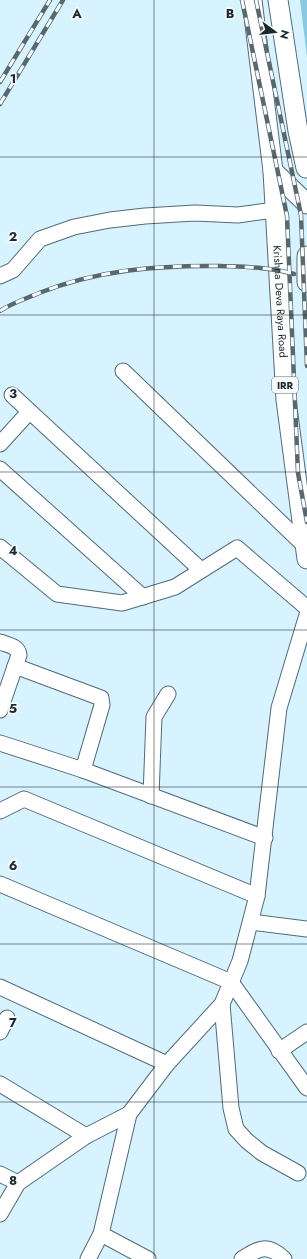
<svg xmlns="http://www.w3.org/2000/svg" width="307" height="1259" font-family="Jost,sans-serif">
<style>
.green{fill:#8bc9e0}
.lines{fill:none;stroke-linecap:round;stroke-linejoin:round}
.minor-casing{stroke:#526b75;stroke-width:17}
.major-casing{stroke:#526b75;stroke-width:21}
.minor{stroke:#fff;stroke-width:15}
.major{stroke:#fff;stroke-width:19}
.rail-casing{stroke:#57686e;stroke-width:4.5}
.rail{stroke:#f6fcfe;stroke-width:3;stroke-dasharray:9;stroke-linecap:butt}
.grid{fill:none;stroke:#1d282c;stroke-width:1;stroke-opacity:0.55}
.labels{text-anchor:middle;stroke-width:3.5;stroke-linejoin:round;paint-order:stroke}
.shield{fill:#f6fcfe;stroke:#5e686b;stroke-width:1}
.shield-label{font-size:10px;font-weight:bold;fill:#1d282c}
.street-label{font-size:11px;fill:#1d282c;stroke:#f6fcfe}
.grid-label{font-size:13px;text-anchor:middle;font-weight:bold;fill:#1d282c;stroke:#f6fcfe;stroke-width:3.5;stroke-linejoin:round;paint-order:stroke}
</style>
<rect width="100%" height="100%" fill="#d6f3ff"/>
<!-- green -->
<polygon class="green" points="300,0 307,0 307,57"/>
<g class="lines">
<defs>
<g id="minor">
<polyline points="0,276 13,270 40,239 74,227 110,220 145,216 195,213 238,215 274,210"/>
<polyline points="123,371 304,545"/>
<polyline points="12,395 201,570"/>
<polyline points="0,444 29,412"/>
<polyline points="0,469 143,597"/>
<polyline points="0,547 57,594 122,603 175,587 237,548 307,608"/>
<path d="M0,642C8,645 18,646 19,655L0,710"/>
<polyline points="15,666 101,698 102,705 83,770"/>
<polyline points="0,743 83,770 265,838"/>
<polyline points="151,796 154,717 168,694"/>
<polyline points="0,811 24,799 257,896"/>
<polyline points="0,884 231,982 307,1088"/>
<polyline points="251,922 307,929"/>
<polyline points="0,987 167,1064"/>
<polyline points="222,1004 231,1108 236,1129 247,1141 262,1153 298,1173"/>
<polyline points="0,1032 7,1018"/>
<polyline points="279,1051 307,1032"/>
<polyline points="0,1084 86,1136"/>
<polyline points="0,1174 18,1183"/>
<polyline points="0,1214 18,1183 86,1136 129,1114 167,1064 222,1004 240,961 257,896 279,708 307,615"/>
<polyline points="101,1234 148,1259"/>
<polyline points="88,1259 101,1234 129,1114"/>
<path d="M242,1259C259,1248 268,1243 284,1259"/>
</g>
<g id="major">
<path id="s1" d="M252,0L273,171L286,400L307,559"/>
<polyline points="278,0 298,131 306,168"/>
<polyline points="273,171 307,204"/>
<polyline points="307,256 307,282"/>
</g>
</defs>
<!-- minor casing -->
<use href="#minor" class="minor-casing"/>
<!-- major casing -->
<use href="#major" class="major-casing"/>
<!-- minor -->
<use href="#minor" class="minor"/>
<!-- major -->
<use href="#major" class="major"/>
<defs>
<g id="rail">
<polyline points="242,0 287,216 298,473 307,522"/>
<polyline points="256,0 301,215 307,366"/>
<polyline points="0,82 50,0"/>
<polyline points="0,104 63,0"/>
<path d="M0,311C12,303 25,299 39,293C97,270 159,265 221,266C245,267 270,267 294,274"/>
</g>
</defs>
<!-- rail casing -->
<use href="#rail" class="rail-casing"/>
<!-- rail -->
<use href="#rail" class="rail"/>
</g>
<!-- grid -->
<path class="grid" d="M154,0V1259M0,157H307M0,315H307M0,472H307M0,630H307M0,787H307M0,944H307M0,1102H307"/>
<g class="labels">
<!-- shield labels -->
<rect class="shield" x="272" y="377" width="26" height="16" rx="3"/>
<g class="shield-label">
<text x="285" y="389">IRR</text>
</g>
<!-- street labels -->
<g class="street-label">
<text dy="4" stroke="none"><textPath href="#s1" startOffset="303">Krishna Deva Raya Road</textPath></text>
</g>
</g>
<g class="grid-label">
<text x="77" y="18">A</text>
<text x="230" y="18">B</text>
<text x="13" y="83">1</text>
<text x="13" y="241">2</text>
<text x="13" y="398">3</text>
<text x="13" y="555">4</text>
<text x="13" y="713">5</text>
<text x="13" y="870">6</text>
<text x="13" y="1027">7</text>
<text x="13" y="1185">8</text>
</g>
<!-- north arrow -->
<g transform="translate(275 32) rotate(105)" stroke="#f6fcfe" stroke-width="3" paint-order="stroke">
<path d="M0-3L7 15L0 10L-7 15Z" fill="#1d282c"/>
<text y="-6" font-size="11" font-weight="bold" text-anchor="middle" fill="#1d282c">N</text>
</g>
</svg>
